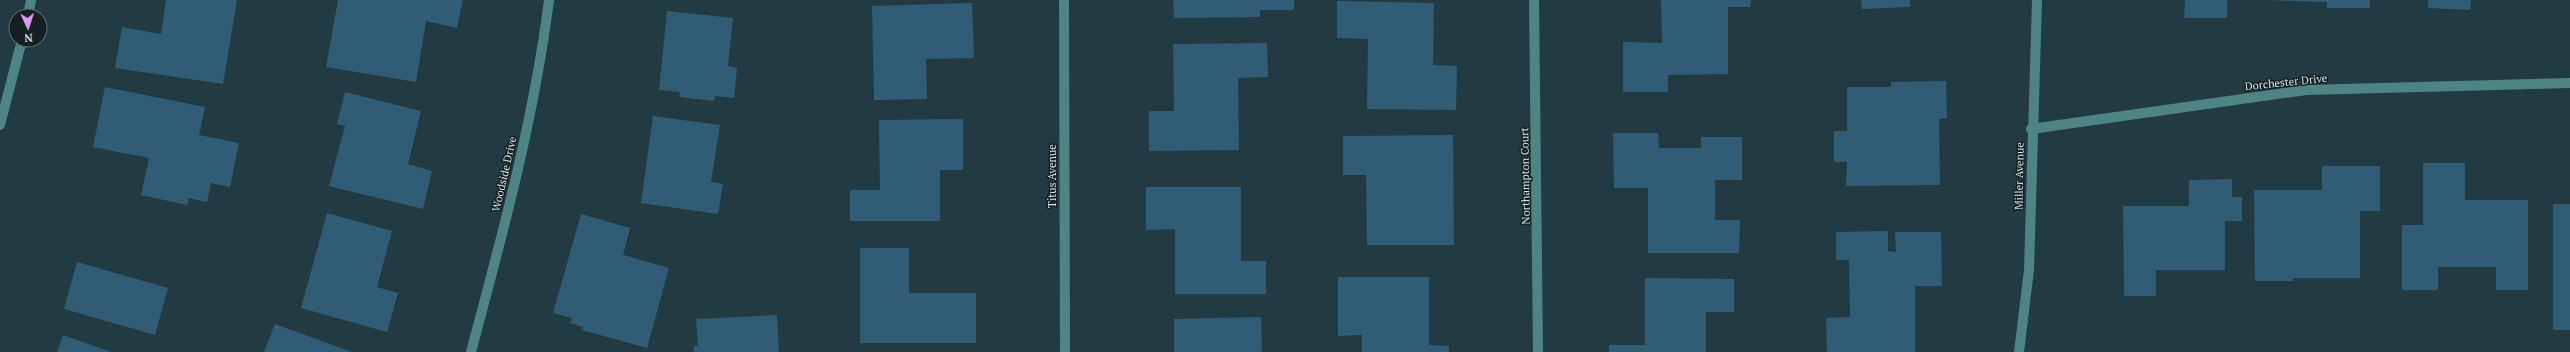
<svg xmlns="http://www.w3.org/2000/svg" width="2570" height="352" font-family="'PT Serif',serif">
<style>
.building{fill:#315c76}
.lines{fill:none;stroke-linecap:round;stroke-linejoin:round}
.minor{stroke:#4f8484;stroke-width:10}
.labels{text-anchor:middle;stroke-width:3;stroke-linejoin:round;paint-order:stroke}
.street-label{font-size:11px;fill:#d5e4e8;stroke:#152023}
</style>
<rect width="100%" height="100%" fill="#223b42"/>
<!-- building -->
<g class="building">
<polygon points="166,0 237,0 223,84 115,68 122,27 161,34"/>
<polygon points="338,0 463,0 457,28 426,21 416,82 326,67"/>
<polygon points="1173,0 1294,0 1294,10 1260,10 1260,17 1174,18"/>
<polygon points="1661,0 1751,0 1750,7 1728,7 1728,74 1668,75 1668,92 1623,92 1623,42 1662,43"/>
<polygon points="1861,0 1910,0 1910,7 1862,9"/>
<polygon points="2185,0 2227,0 2227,18 2184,18"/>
<polygon points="2262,0 2370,0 2370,8 2327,8 2327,2"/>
<polygon points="2428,0 2471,0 2470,10 2428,8"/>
<polygon points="1337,1 1434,3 1433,65 1457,66 1456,110 1367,109 1368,39 1337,38"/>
<polygon points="972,3 974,58 926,59 927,99 874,100 872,6"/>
<polygon points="667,11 733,18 728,66 737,68 734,98 715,96 714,101 679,97 680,92 659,90"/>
<polygon points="1267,43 1268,77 1238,78 1239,150 1149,151 1149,111 1174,111 1173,44"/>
<polygon points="1946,81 1947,118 1939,119 1940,185 1846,186 1847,162 1834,162 1834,131 1847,131 1847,87 1891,87 1891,82"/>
<polygon points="105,87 205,107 199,135 239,143 230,187 211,183 207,202 189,198 187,205 141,195 149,158 93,147"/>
<polygon points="345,92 421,111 408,164 432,171 423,209 329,186 345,126 337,124"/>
<polygon points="653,116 720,125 711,182 723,184 718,214 641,203"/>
<polygon points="963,119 963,170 940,170 940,221 850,221 850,190 880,190 879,120"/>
<polygon points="1613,133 1658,133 1659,148 1701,148 1701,137 1742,137 1742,180 1715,180 1715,220 1740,220 1739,253 1648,253 1648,188 1614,188"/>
<polygon points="1453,135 1454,245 1367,245 1366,175 1343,175 1343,136"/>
<polygon points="2423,163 2465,163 2465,200 2528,200 2528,290 2496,290 2496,267 2438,267 2438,290 2402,290 2402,225 2423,225"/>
<polygon points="2322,166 2380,166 2380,211 2360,211 2360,278 2293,278 2293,281 2255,281 2254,190 2322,190"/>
<polygon points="2232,179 2232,197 2242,197 2242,221 2225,221 2225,270 2156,270 2156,296 2124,296 2123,206 2189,206 2189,180"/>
<polygon points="1146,187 1241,187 1241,261 1266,261 1266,294 1175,294 1175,229 1146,230"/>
<rect x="2553" y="204" width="17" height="126"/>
<polygon points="327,213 392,231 377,287 398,293 387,332 301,308"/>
<polygon points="581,214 630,228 623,255 669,268 647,348 582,330 583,327 570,323 572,318 553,313"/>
<polygon points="1888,231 1888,251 1896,252 1895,232 1941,232 1942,286 1915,286 1915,352 1827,352 1826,318 1850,317 1849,260 1836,260 1836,232"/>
<polygon points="860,248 909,248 909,293 976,293 976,343 860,343"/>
<polygon points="77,262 168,288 155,335 64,309"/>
<polygon points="1338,277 1429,277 1429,345 1449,346 1449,352 1362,352 1362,335 1338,336"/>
<polygon points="1645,278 1734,279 1734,312 1706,312 1706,352 1609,352 1609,345 1645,345"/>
<polygon points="777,315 779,352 694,352 694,346 698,346 696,319"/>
<polygon points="1261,317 1262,352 1174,352 1174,319"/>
<polygon points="275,324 352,352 264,352"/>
<polygon points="63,335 111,352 57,352"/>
</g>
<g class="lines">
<!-- minor -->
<g class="minor">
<polyline points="1064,0 1065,352"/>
<polyline points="1534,0 1538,352"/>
<polyline points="28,16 31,0"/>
<polyline points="0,125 22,40"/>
<polyline points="2031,129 2306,90 2570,83"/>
<path d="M471,352C502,236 534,119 549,0"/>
<polyline points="2019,352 2029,270 2037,0"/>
</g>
</g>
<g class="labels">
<!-- street labels -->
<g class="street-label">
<text transform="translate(2286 82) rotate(-6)" y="4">Dorchester Drive</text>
<text transform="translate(504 174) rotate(-77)" y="4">Woodside Drive</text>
<text transform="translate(1052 176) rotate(-90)" y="4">Titus Avenue</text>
<text transform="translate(1525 176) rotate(-91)" y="4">Northampton Court</text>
<text transform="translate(2019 176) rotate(-89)" y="4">Miller Avenue</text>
</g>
</g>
<!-- north arrow -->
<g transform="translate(28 28) rotate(177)"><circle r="19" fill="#152023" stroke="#626e72"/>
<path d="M0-3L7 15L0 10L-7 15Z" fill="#de98f3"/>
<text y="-6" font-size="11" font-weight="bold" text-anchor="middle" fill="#d5e4e8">N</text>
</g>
</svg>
